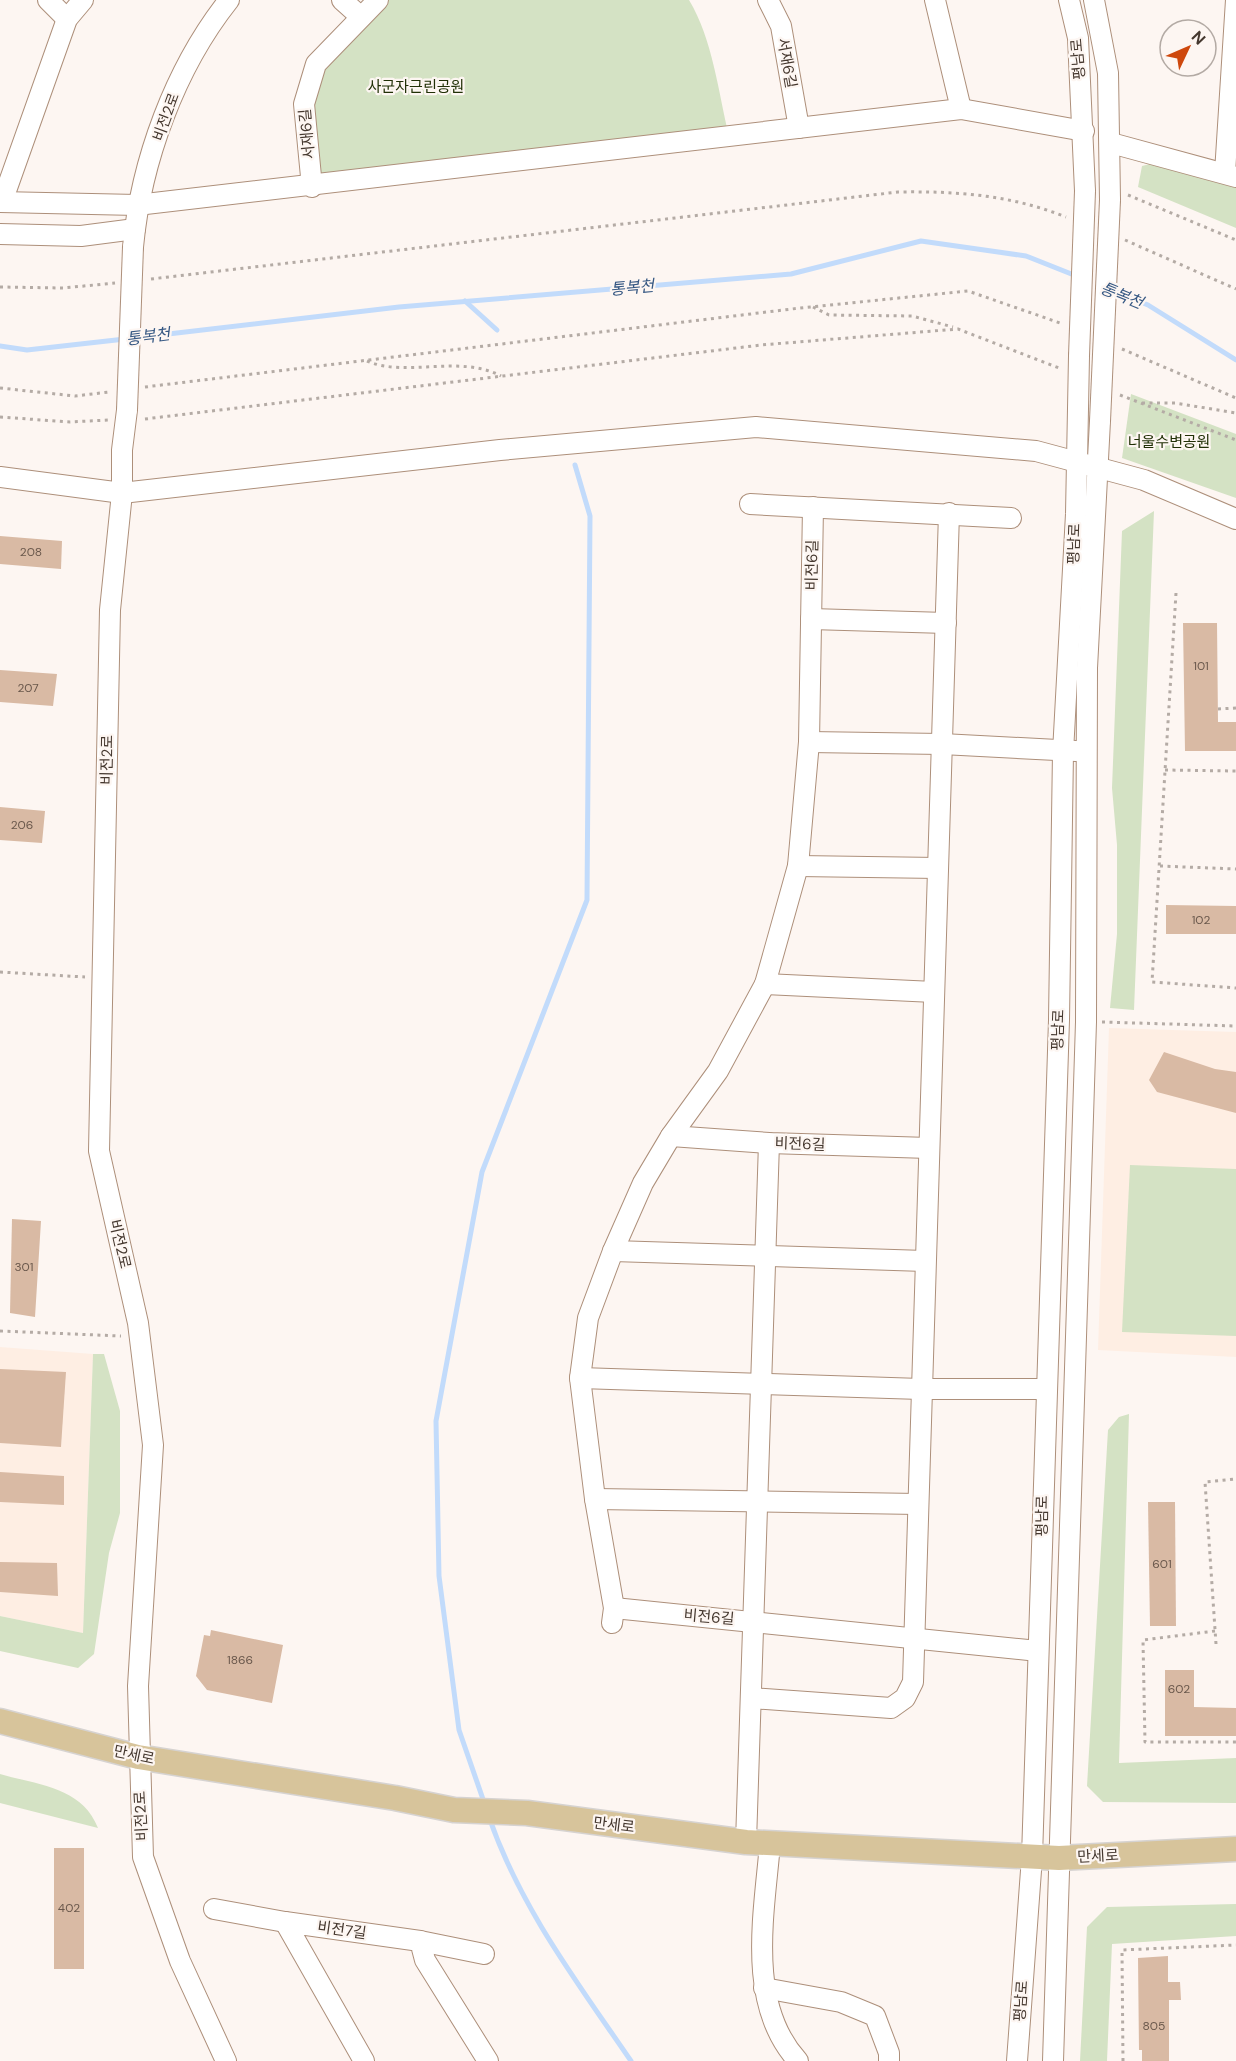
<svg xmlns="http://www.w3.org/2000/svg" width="1236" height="2061" font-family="'DM Sans','Noto Sans KR',sans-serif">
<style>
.built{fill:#feeee3}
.green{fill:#d4e2c4}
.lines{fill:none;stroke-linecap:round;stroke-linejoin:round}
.stream{stroke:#c2dbfb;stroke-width:5}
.building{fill:#d9baa4}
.minor-casing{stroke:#ad8f7a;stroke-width:22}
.major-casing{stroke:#d6d3d1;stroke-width:27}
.path{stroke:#b4aba5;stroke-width:3;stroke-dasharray:3 4.5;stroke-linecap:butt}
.minor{stroke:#fff;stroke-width:20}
.major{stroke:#d7c49b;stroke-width:24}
.minor-bridge-casing{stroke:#ad8f7a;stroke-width:22;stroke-linecap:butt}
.minor-bridge{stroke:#fff;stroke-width:20}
.labels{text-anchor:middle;stroke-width:4.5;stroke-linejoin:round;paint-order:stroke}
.number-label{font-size:12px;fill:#6a584c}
.street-label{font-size:15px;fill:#45382f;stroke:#fdf6f2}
.park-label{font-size:15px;fill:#213006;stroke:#fdf6f2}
.water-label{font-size:16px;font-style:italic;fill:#365883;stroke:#fdf6f2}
</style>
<rect width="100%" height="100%" fill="#fdf6f2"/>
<!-- built -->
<g class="built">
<polygon points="1109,1028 1236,1032 1236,1357 1098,1350"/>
<polygon points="0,1347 93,1354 83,1633 0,1616"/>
</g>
<!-- green -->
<g class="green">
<path d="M378,0H689C713,40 718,91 729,136L312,187L304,104L316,64Z"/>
<polygon points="1150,164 1236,186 1236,228 1138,187 1142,166"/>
<polygon points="1131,394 1236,434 1236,498 1122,458"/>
<polygon points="1154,511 1134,1010 1110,1008 1117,934 1117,845 1112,788 1122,531"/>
<polygon points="1130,1165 1236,1169 1236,1336 1122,1332"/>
<polygon points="93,1354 104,1354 120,1411 120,1513 109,1553 94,1654 78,1668 0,1651 0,1616 83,1633"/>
<polygon points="1129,1414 1119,1763 1236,1758 1236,1803 1103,1802 1087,1786 1108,1430 1119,1417"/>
<path d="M0,1774C38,1785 82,1787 98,1828L0,1803Z"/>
<polygon points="1236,1904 1236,1936 1112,1944 1107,2061 1080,2061 1087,1927 1107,1907"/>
</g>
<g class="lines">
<!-- stream -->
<g class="stream">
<polyline points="1109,289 1148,305 1236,360"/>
<polyline points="465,301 497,330"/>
<polyline points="134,338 399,307 791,274 921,241 1026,256 1079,277"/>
<polyline points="0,346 27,350 125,339"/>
<polyline points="485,1805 459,1730 439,1576 436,1421 482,1172 587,900 590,516 575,465"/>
<path d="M489,1817C520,1907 577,1982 631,2061"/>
</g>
</g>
<!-- building -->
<g class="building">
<polygon points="0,536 62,541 61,569 0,564"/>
<polygon points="1183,623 1217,623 1218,722 1236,722 1236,751 1185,751"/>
<polygon points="0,670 57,674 53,706 0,702"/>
<polygon points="0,807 45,811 42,843 0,840"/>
<polygon points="1166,905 1236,906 1236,934 1166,934"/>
<polygon points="1164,1052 1215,1069 1236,1072 1236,1113 1157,1092 1149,1080"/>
<polygon points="12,1219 41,1221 35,1317 10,1313"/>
<polygon points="0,1369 66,1372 61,1447 0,1443"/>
<polygon points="0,1472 64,1476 64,1505 0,1502"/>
<polygon points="1148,1502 1175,1502 1176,1626 1150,1626"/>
<polygon points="0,1562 57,1563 58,1596 0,1592"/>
<polygon points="211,1630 283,1645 272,1703 207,1690 196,1676 204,1635 210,1636"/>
<polygon points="1165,1670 1194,1670 1194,1707 1236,1708 1236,1736 1165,1736"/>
<rect x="54" y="1848" width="30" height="121"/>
<polygon points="1168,1956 1168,1982 1180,1982 1181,2000 1169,2000 1169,2061 1142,2061 1142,2050 1139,2050 1138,1958"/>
</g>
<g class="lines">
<defs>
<g id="minor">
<polyline points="48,0 67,19"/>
<polyline points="342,0 361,17"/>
<polyline points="768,0 781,26 799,128"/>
<polyline points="935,0 961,109"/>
<polyline points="1069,0 1078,38 1085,191"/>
<polyline points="1094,0 1108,73 1110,200"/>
<polyline points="1111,143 1236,177"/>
<polyline points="1225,173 1236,0"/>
<polyline points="312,187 304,104 316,64 378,0"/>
<polyline points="0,202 137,205 961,109 1084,131"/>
<polyline points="2,202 67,19 83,0"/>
<polyline points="0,234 81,236 135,229"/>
<path d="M133,247C141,161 175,68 229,0"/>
<polyline points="127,410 122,450 122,493 110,610 99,1151 138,1323 153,1445 138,1686 143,1857 180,1961 226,2061"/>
<polyline points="0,477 122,493 500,450 756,427 1036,451 1144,480 1236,519"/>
<polyline points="750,504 1011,518"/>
<polyline points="811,619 946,623"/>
<polyline points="809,742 942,744 1076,751"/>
<polyline points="798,866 938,868"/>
<polyline points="765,984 934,992"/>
<polyline points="671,1136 769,1143 929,1148"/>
<polyline points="613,1251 925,1261"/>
<polyline points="580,1378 921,1389 1045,1389"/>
<polyline points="595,1499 918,1504"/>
<polyline points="614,1608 1038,1651"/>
<polyline points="612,1623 614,1608 595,1499 580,1378 588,1318 613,1251 643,1183 671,1136 718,1071 765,984 798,866 809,742 813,507"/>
<polyline points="751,1698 891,1708 905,1698 913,1682 949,513"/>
<polyline points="746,1842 769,1143"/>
<path d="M770,1844C764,1915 746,2004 798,2061"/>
<polyline points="214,1909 285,1922"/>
<polyline points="420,1941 484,1954"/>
<polyline points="764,1988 841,2002 875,2016 889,2053 889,2061"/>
<polyline points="364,2061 285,1922 420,1941 425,1960 488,2061"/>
<polyline points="1017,2061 1032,1857 1059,1020 1063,752 1076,514 1079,356"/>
<polyline points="1053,2061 1086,1022 1087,668 1100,421"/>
</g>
<polyline id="major" points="0,1721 138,1757 395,1798 454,1810 527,1813 746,1842 1059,1858 1236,1849"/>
</defs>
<!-- minor casing -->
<use href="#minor" class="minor-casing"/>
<!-- major casing -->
<use href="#major" class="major-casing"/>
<!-- path -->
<g class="path">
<polyline points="1128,195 1236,240"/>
<polyline points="1125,240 1236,289"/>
<path d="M151,279L898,192C957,191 1011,195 1066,217"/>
<polyline points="0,287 63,288 115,283"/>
<polyline points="813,307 829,315 912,316 953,327"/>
<polyline points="1122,349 1236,398"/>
<path d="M367,361C406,378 460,354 501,376"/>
<polyline points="145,387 800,308 968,291 1063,324"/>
<polyline points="0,388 75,396 109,392"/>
<polyline points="1120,395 1236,440"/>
<polyline points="1142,403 1175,403 1236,413"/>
<polyline points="0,417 70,422 109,420"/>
<polyline points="145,419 761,345 958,329 1059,368"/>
<polyline points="1176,593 1152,982 1236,988"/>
<polyline points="1218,709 1236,708"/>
<polyline points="1165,770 1236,771"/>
<polyline points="1160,866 1236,869"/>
<polyline points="0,972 85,977"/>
<polyline points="1102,1022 1236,1026"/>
<polyline points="0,1331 121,1336"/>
<polyline points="1215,1631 1143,1640 1145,1742 1236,1742"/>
<polyline points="1216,1644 1205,1482 1236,1479"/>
<polyline points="1123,2061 1122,1950 1236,1945"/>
</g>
<!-- minor -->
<use href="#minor" class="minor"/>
<!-- major -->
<use href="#major" class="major"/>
<defs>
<g id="minor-bridge">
<polyline points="1079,356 1085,191"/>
<polyline points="127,410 133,247"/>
<polyline points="1100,421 1110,200"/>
</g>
</defs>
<!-- minor-bridge casing -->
<use href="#minor-bridge" class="minor-bridge-casing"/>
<!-- minor-bridge -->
<use href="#minor-bridge" class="minor-bridge"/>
</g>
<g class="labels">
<!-- number labels -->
<g class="number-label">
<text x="31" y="556">208</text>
<text x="1201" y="670">101</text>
<text x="28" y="692">207</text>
<text x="22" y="829">206</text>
<text x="1201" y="924">102</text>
<text x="24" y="1271">301</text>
<text x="1162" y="1568">601</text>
<text x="240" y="1664">1866</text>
<text x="1179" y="1693">602</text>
<text x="69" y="1912">402</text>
<text x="1154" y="2030">805</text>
</g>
<!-- street labels -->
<g class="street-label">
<text transform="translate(1078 59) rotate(-95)" y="5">평남로</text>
<text transform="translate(787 63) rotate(80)" y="5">서재6길</text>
<text transform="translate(166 117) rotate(-70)" y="5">비전2로</text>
<text transform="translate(307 134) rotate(-95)" y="5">서재6길</text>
<text transform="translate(1074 544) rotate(-88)" y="5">평남로</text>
<text transform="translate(812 565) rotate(-89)" y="5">비전6길</text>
<text transform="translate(107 760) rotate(-89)" y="5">비전2로</text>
<text transform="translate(1058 1030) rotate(-88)" y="5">평남로</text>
<text transform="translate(800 1144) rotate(2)" y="5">비전6길</text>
<text transform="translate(120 1244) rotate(77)" y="5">비전2로</text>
<text transform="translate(1042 1516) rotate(-89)" y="5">평남로</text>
<text transform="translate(709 1617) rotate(5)" y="5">비전6길</text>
<text transform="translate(134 1755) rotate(12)" y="5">만세로</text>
<text transform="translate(141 1816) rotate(-93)" y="5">비전2로</text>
<text transform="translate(614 1825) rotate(7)" y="5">만세로</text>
<text transform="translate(1098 1856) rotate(-3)" y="5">만세로</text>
<text transform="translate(342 1930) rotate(8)" y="5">비전7길</text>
<text transform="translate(1021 2001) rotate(-86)" y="5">평남로</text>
</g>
<!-- park labels -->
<g class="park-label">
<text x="416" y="92">사군자근린공원</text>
<text x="1169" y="447">너울수변공원</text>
</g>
<!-- water labels -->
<g class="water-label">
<text transform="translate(632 287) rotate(-5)" y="6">통복천</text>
<text transform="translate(1122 295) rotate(22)" y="6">통복천</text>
<text transform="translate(148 336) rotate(-7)" y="6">통복천</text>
</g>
</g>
<!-- north arrow -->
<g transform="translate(1188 48) rotate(46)"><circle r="28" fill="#fdf6f2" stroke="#b3aaa4" stroke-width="1.5"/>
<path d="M0-4.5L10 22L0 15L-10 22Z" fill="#ce480d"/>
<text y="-9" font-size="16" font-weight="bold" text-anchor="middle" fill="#45382f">N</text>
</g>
</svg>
